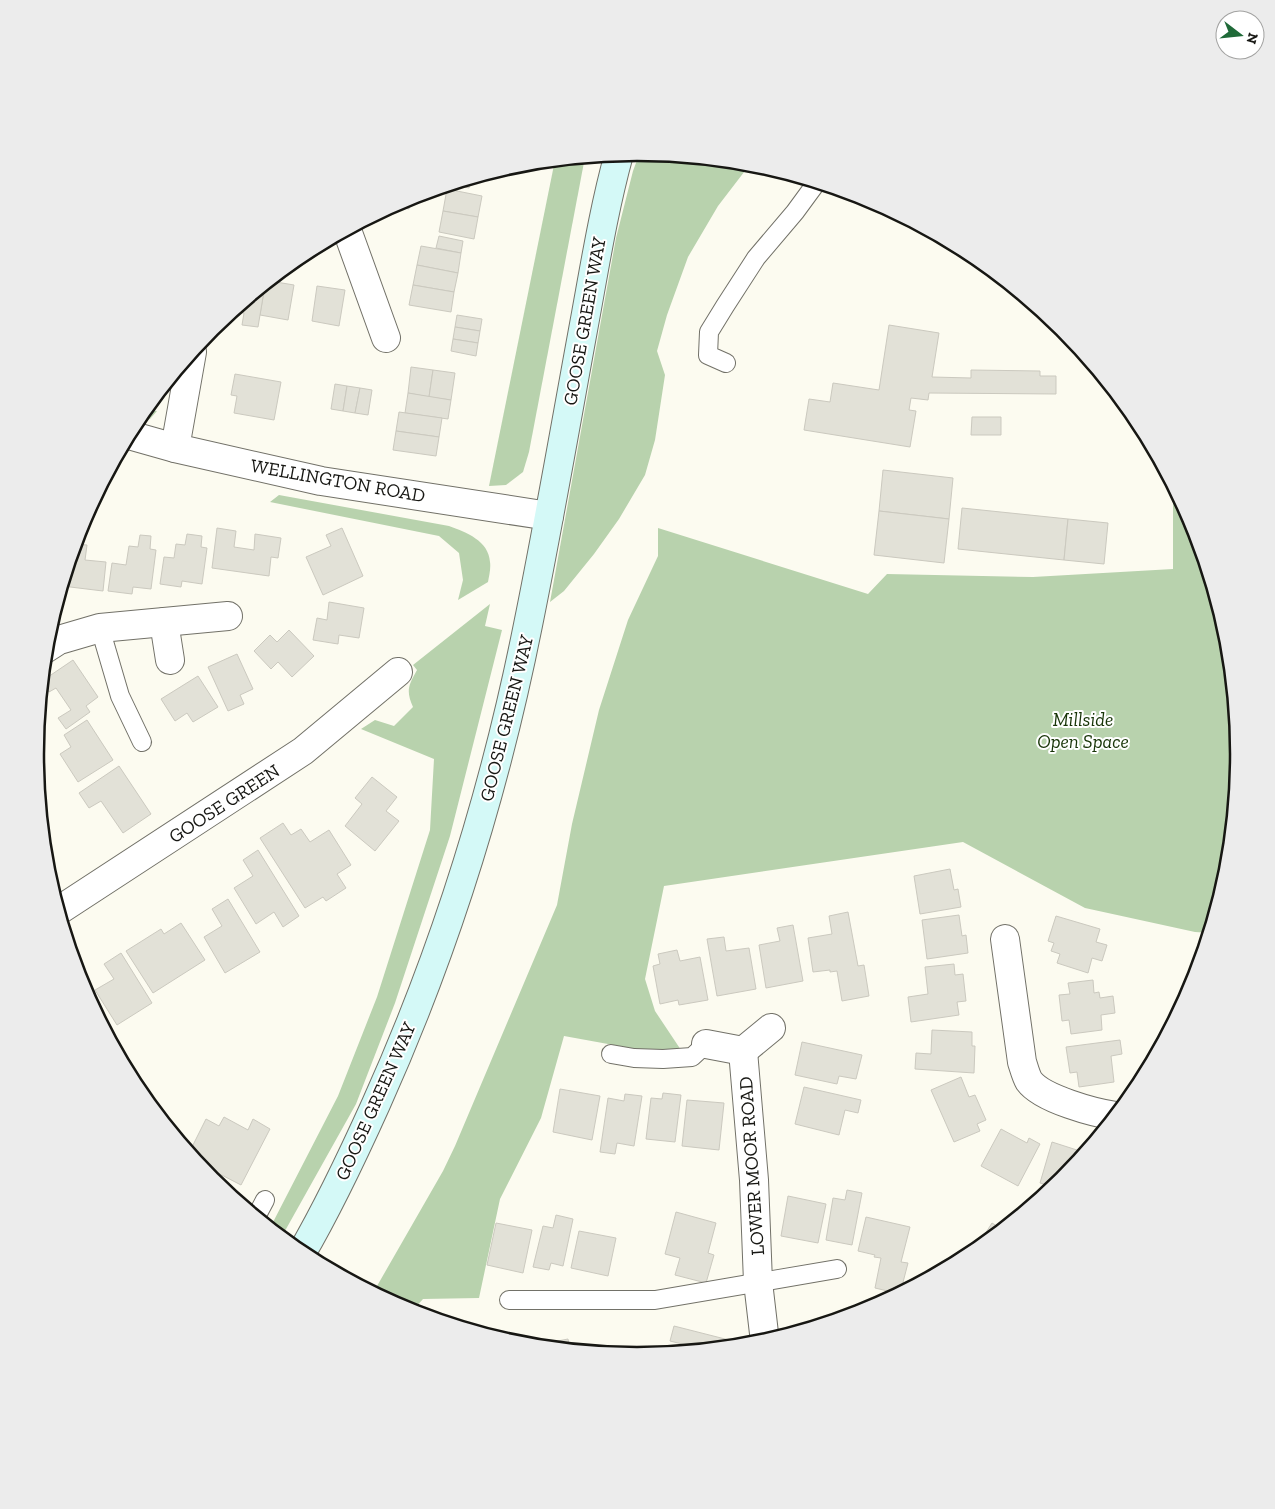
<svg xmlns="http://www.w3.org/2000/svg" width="1275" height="1509" font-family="'Zilla Slab',serif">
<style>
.green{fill:#b8d2ad}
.building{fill:#e2e1d7;stroke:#cbc9bf}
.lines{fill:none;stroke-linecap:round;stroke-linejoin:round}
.service-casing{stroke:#727168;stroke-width:20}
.minor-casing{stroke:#727168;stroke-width:30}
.secondary-casing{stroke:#727168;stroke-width:30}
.service{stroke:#fff;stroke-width:18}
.minor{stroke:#fff;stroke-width:28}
.secondary{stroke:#d4f9f7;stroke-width:28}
.labels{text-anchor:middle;stroke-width:4;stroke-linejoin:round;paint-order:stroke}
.street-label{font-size:19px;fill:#171713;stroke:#fff}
.park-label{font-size:19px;font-style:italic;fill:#173407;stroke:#fff}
.rim{fill:none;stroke:#171713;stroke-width:2.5}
</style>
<rect width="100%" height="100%" fill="#fcfbf0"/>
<!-- green -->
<g class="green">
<polygon points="640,152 751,163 718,206 688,257 667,315 657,351 665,375 655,440 645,475 619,519 594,554 564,591 550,602 616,238 633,171"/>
<polygon points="585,157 529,452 523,472 506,485 489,486 555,160"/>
<polygon points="145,409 157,411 150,419 136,421"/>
<polygon points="1173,485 1194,524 1228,637 1240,754 1228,872 1210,933 1195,932 1085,908 963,842 664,886 645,979 655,1011 681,1050 641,1050 564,1036 541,1118 500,1199 479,1298 423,1299 415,1308 404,1309 373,1293 443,1171 455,1146 557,905 572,824 599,710 628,620 658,556 658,528 868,594 887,574 1033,577 1173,569"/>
<path d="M279,495L449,526C466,532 489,541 490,562C491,568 489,576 488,582L458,600L463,580L459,553L439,536L270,502Z"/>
<path d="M490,604L485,626L502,630L450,836L395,1003L356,1104L281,1238L270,1228L338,1096L377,997L430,830L434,759L361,729L375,720L394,726L413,707C406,691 408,686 417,670L413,665Z"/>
</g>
<!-- building -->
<g class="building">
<polygon points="471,178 469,188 451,184"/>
<polygon points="447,189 482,196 478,217 443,211"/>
<polygon points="411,197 409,209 397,206 397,203"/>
<polygon points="443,211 478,217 474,239 439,232"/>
<polygon points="439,236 463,241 461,253 436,248"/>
<polygon points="421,246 461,253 458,273 417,265"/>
<polygon points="417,265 458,273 454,292 413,285"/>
<polygon points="270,281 294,285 288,320 260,315 265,285"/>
<polygon points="265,285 258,327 242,325 244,313 233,311"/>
<polygon points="413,285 454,292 451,312 409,305"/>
<polygon points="317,286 345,290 339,326 312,321"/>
<polygon points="457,315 482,319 480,331 455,327"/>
<polygon points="889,325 939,333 932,377 971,378 971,370 1040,371 1040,376 1056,376 1056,394 929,393 928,400 911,398 909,410 916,411 910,447 804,430 809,399 830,402 833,383 879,390"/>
<polygon points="455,327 480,331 478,343 453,339"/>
<polygon points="453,339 478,343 476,356 451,351"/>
<polygon points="411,367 433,370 429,397 408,393"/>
<polygon points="433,370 455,373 451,400 429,397"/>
<polygon points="235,374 281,382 274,420 234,413 237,396 231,395"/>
<polygon points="335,384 347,386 343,411 331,409"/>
<polygon points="347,386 360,388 355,413 343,411"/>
<polygon points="360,388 372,390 368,415 355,413"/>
<polygon points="408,393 451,400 448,419 405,413"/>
<polygon points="399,412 442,418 439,437 396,431"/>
<polygon points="972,417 1001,417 1001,435 971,435"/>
<polygon points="396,431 439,437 436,456 393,450"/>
<polygon points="883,470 953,478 949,519 879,511"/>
<polygon points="962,508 1068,519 1064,560 958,549"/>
<polygon points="879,511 949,519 944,563 874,555"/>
<polygon points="1068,519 1108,523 1104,564 1064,560"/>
<polygon points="217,528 236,531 234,547 254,550 255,534 281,538 278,558 271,557 269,576 212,568"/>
<polygon points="342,528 363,576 323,595 306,557 331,546 326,535"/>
<polygon points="187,534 202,536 201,547 207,548 202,584 182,581 181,587 160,584 164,557 174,558 176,544 185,545"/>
<polygon points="140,535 151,536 150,549 156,550 151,589 133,587 132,594 108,591 112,563 126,565 129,546 138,547"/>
<polygon points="75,544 87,545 85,560 106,562 103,591 62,586"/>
<polygon points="329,602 364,608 359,638 339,635 338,644 313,640 317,618 327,620"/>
<polygon points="289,630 314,656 292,677 278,662 271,669 254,651 270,635 277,642"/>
<polygon points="237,654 253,689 240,695 244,704 228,711 208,667"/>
<polygon points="73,660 98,697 86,706 90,712 66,729 58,718 71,710 56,688 49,692 42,681"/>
<polygon points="198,676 218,707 193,722 187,713 175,721 161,699"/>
<polygon points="87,720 113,760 78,782 60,754 71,747 64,735"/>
<polygon points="119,766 151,814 123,833 101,801 89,808 79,793"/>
<polygon points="372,777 397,797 386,811 399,821 375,851 345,826 362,804 355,798"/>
<polygon points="283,823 291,835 301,829 310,842 329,830 351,865 337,874 346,888 326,901 323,897 305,908 260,838"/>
<polygon points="258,850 299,916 283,927 274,912 256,924 234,888 253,876 243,860"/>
<polygon points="950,869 954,890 958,889 961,907 920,914 914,876"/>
<polygon points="228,899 260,952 225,973 204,937 222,926 212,909"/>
<polygon points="848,912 858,966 864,965 869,996 842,1001 837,971 830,972 830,970 813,972 808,938 832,934 829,916"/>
<polygon points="959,915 962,936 966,935 968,953 927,959 922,920"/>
<polygon points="1056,916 1100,929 1096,942 1107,945 1102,961 1092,958 1088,973 1057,963 1060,954 1051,951 1054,943 1048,941"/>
<polygon points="181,923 205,960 153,993 126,951 161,929 164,934"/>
<polygon points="793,925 803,981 766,988 759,945 780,941 777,928"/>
<polygon points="724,937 726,951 749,948 756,989 717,996 707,939"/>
<polygon points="1199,948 1205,950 1192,989 1191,989"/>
<polygon points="677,950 680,961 700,957 708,1000 679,1005 678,1000 660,1004 653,966 660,964 658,954"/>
<polygon points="121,953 152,1003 117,1025 95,990 114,979 104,964"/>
<polygon points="954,964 955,975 963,974 966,1001 957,1002 959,1015 911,1022 908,997 928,994 925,967"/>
<polygon points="1093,980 1094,993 1099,992 1100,998 1113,996 1115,1013 1101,1015 1102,1030 1071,1034 1069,1020 1062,1021 1059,995 1070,994 1068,983"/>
<polygon points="932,1030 972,1032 972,1046 975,1046 974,1073 915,1069 916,1053 931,1054"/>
<polygon points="1120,1040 1122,1054 1111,1056 1114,1082 1079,1087 1077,1072 1070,1073 1066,1047"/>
<polygon points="802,1042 862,1055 856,1079 839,1076 837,1084 795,1075"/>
<polygon points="961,1077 969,1097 975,1095 986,1120 977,1124 980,1131 954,1142 931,1090"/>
<polygon points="804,1087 861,1100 858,1113 845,1110 839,1135 795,1124"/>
<polygon points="560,1089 600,1096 592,1140 553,1132"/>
<polygon points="663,1093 681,1095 675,1142 646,1139 651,1098 662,1099"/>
<polygon points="625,1094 642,1096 634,1146 617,1143 615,1154 600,1152 608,1098 624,1101"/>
<polygon points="687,1100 724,1103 719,1150 682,1146"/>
<polygon points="224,1117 248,1130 253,1119 270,1129 241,1185 212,1170 208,1177 189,1153 206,1119 219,1126"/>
<polygon points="1001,1129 1027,1143 1029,1138 1040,1144 1018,1186 981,1166"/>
<polygon points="1052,1142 1080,1151 1081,1146 1090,1148 1063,1181 1055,1187 1040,1183"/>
<polygon points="847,1190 862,1193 852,1245 826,1240 833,1198 845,1200"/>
<polygon points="788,1196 826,1204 818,1243 781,1236"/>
<polygon points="676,1212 716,1223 708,1253 714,1255 706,1283 675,1275 680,1258 665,1254"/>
<polygon points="556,1215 573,1219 563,1266 551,1263 549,1270 533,1267 543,1226 553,1228"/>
<polygon points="866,1217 910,1227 901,1262 908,1263 900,1294 875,1288 881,1258 874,1257 875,1255 858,1251"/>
<polygon points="496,1223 532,1230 523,1273 487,1265"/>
<polygon points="992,1223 1003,1230 971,1256"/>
<polygon points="579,1231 616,1238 608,1276 571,1268"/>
<polygon points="674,1326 729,1340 727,1348 685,1352 686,1345 670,1341"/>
<polygon points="568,1339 570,1350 537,1347 537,1345"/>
</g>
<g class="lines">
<defs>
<g id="service">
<polyline points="726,363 708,355 709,332 725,306 756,258 795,212 817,182"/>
<polyline points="100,628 120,696 142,742"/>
<polyline points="611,1054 634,1058 663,1059 692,1057 706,1044"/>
<polyline points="256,1217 265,1200"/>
<polyline points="509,1300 655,1300 837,1269"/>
</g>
<g id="minor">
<polyline points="347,230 386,338"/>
<polyline points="129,435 175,448 321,481 549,516"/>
<polyline points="175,448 192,352"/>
<polyline points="164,622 170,660"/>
<polyline points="45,649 59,640 100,628 228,616"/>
<polyline points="58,911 303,751 398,672"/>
<path d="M1005,939L1022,1062C1024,1068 1026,1076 1029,1081C1042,1099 1095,1113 1116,1116"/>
<polyline points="706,1044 743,1051 771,1028"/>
<polyline points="743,1051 754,1180 758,1282 765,1342"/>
</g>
<path id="secondary" d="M301,1254C329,1206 353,1155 376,1104C445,951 495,790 528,625C548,527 565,428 583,330C594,271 603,212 619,154"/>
</defs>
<!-- service casing -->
<use href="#service" class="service-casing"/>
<!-- minor casing -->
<use href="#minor" class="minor-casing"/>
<!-- secondary casing -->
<use href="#secondary" class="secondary-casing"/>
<!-- service -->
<use href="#service" class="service"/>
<!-- minor -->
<use href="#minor" class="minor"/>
<!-- secondary -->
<use href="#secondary" class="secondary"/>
</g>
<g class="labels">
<!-- street labels -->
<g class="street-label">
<text transform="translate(584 321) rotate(-80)" y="7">GOOSE GREEN WAY</text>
<text transform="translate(338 480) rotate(10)" y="7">WELLINGTON ROAD</text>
<text transform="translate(506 718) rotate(-76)" y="7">GOOSE GREEN WAY</text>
<text transform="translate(224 803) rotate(-33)" y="7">GOOSE GREEN</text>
<text transform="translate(375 1101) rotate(-66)" y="7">GOOSE GREEN WAY</text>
<text transform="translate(751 1166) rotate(-94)" y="7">LOWER MOOR ROAD</text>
</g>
<!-- park labels -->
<g class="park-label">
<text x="1083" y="726">Millside<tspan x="1083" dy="22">Open Space</tspan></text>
</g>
</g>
<!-- crop -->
<path d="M0 0H1275V1509H0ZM44 754a593 593 0 1 1 1186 0a593 593 0 1 1-1186 0Z" fill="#ececec" fill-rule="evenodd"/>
<path class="rim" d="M44 754a593 593 0 1 1 1186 0a593 593 0 1 1-1186 0Z"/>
<!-- north arrow -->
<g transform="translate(1240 35) rotate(106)"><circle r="24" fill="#ffffff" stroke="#a2a2a1"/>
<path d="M0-4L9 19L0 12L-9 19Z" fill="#1f6a38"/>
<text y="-8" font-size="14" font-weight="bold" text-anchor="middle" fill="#171713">N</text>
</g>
</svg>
